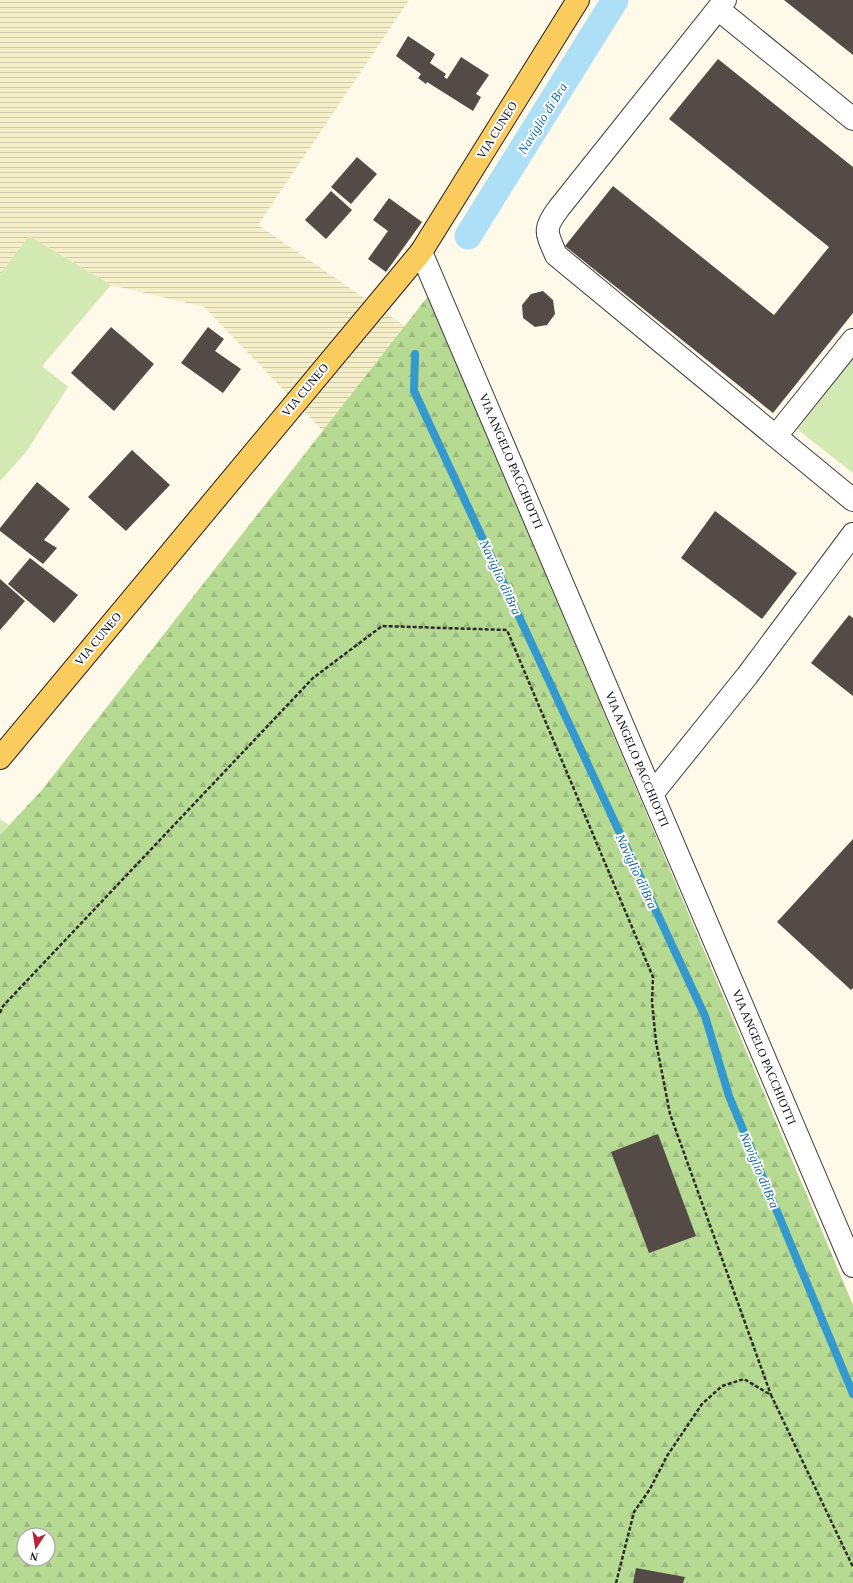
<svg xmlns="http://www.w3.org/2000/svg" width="853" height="1583" font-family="'Times New Roman',serif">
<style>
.farmland{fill:url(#farmland-rules)}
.grass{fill:#d2e9b3}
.forest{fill:url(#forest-firs);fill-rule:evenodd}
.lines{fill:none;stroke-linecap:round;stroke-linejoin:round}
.stream{stroke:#3499ce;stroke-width:8}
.canal{stroke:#addff7;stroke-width:27}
.building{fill:#544b47}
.minor-casing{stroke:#3e3e3e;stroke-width:24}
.major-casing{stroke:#1c1c1c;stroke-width:24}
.path{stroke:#2d2d2d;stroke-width:2.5;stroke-dasharray:4 2;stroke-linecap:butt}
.minor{stroke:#fff;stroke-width:22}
.major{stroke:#facc5e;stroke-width:22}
.labels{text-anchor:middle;stroke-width:4;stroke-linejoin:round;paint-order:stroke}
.street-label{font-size:12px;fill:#0b0b0b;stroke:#fff}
.water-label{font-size:13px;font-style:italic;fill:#14689d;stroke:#fff}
</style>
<defs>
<pattern id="farmland-rules" width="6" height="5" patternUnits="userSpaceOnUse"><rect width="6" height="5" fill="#f4eec9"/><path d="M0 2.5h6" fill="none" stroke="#d0cbab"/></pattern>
<pattern id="forest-firs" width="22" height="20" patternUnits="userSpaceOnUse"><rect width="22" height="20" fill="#b6da92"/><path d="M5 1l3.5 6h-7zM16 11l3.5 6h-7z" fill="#9bba7d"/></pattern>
</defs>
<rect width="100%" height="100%" fill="#fff9e9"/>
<!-- farmland -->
<polygon class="farmland" points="0,0 409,0 258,225 405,326 323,431 204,307 111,285 29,236 0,274"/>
<!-- grass -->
<g class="grass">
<polygon points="29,236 111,285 42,366 68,387 26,452 0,481 0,274"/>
<polygon points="853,359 853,473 797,429"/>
<polygon points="0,819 9,825 0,835"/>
</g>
<!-- forest -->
<path class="forest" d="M436,286L457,363L853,1305V1583H0V835L42,790ZM24,1535H48V1559H24Z"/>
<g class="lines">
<!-- stream -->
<polyline class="stream" points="415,354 414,391 705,1016 729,1096 853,1394"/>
<!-- canal -->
<polyline class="canal" points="468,236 615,0"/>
</g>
<!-- building -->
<g class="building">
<polygon points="784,0 853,0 853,55"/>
<polygon points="408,36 435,54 430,63 446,74 444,77 447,79 461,57 489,75 476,94 481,97 473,111 427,82 426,84 418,78 421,74 396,56"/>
<polygon points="718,59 853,167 853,313 773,413 565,246 613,186 774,315 829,247 669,119"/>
<polygon points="357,157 377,174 351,204 331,187"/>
<polygon points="331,191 352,210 326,239 305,220"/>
<polygon points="389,198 422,222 386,272 368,259 388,231 373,220"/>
<polygon points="543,291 553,300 555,314 547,325 535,327 523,318 522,305 531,294"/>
<polygon points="111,327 154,364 114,411 71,373"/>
<polygon points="208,327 224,339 215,351 241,369 223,393 181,363"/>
<polygon points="132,450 170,485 126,531 88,497"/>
<polygon points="37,482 70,509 44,540 57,548 43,564 0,531 0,528"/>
<polygon points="715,511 797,573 762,619 681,558"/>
<polygon points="30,558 78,595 54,623 8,584"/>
<polygon points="0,579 25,601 0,630"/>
<polygon points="849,615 853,618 853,696 811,663"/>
<polygon points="853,839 853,988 851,990 777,922"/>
<polygon points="658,1134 696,1236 649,1253 611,1152"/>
<polygon points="636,1568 685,1577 683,1583 633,1583"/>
</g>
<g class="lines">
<defs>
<g id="minor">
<path d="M725,0L559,208C543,229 546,232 556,255L853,500"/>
<polyline points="718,9 853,119"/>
<polyline points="421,252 853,1266"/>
<polyline points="776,436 853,340"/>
<polyline points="652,794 747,676 853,534"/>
</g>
<polyline id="major" points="0,758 421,252 578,0"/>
</defs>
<!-- minor casing -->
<use href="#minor" class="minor-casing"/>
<!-- major casing -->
<use href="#major" class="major-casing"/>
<!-- path -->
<g class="path">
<polyline points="0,1013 3,1006 313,678 382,626 507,630 653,977 652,1002 656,1042 670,1114 771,1395"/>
<polyline points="616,1583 634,1512 650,1489 667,1456 702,1404 722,1386 744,1379 771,1395 853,1567"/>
</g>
<!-- minor -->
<use href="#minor" class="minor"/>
<!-- major -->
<use href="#major" class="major"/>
</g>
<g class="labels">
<!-- street labels -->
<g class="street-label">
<text transform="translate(497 130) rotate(-58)" y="4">VIA CUNEO</text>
<text transform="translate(305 390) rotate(-50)" y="4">VIA CUNEO</text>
<text transform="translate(511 461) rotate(67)" y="4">VIA ANGELO PACCHIOTTI</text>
<text transform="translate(98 639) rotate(-50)" y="4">VIA CUNEO</text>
<text transform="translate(637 759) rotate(67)" y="4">VIA ANGELO PACCHIOTTI</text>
<text transform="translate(764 1057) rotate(67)" y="4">VIA ANGELO PACCHIOTTI</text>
</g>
<!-- water labels -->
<g class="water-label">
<text transform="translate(542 118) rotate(-58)" y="5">Naviglio di Bra</text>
<text transform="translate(501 577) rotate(65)" y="5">Naviglio di Bra</text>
<text transform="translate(637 871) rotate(65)" y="5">Naviglio di Bra</text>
<text transform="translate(760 1170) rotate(67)" y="5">Naviglio di Bra</text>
</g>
</g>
<!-- north arrow -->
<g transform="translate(36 1547) rotate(192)"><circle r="19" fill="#ffffff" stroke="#9d9d9d"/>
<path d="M0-3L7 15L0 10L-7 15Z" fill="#bb2232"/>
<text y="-6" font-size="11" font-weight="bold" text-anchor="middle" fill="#0b0b0b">N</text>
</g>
</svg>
